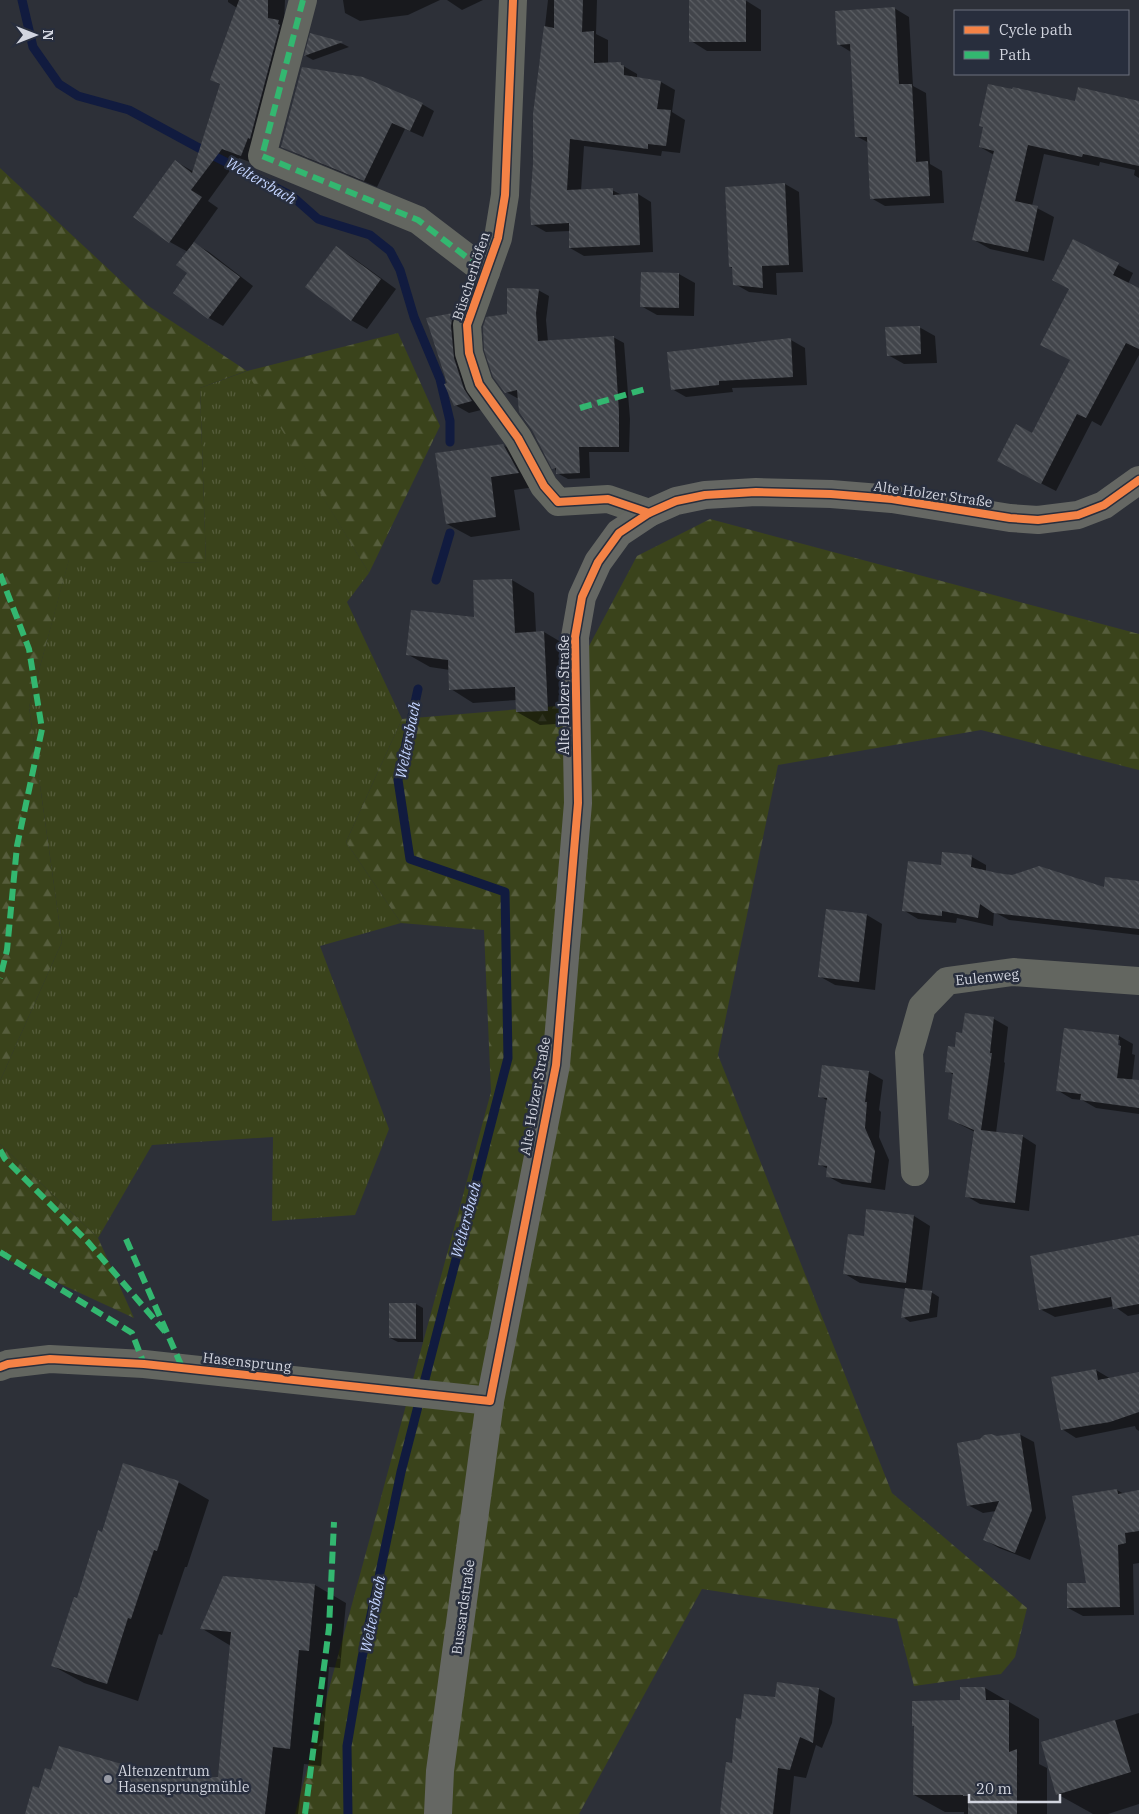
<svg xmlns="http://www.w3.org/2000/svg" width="1139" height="1814" font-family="'IBM Plex Serif',serif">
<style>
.grass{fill:url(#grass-tufts)}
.forest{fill:url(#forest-firs)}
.shadow{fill:#0007;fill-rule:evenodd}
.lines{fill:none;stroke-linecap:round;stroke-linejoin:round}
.stream{stroke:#111b3f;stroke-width:9}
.building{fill:url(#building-back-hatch)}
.street{stroke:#636660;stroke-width:28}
.secondary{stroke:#656763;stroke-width:28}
.quiet{stroke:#33b770;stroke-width:6;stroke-dasharray:12 6;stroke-linecap:butt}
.cycleway-casing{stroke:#282e3d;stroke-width:11}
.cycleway{stroke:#f48246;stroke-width:8}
.poi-dot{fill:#989ba5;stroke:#282e3d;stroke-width:2}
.labels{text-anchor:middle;stroke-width:5;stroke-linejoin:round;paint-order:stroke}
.street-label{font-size:14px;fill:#d2d5df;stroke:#282e3d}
.poi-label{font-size:14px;fill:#d2d5df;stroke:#282e3d;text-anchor:start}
.water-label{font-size:15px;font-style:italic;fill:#c3d4ff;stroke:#282e3d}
</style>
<defs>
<pattern id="grass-tufts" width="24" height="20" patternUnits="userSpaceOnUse" patternTransform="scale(1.25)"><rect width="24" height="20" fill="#3a431b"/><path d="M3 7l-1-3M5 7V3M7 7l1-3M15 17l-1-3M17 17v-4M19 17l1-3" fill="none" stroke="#565d3c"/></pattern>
<pattern id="forest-firs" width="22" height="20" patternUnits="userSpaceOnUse" patternTransform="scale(1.25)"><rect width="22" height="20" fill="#3a431b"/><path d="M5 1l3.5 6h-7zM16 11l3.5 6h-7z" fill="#565d3c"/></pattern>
<pattern id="building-back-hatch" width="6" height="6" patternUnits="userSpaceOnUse" patternTransform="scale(1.25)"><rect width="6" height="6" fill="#42454b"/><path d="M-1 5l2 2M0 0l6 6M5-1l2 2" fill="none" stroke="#5c5f64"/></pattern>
</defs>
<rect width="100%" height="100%" fill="#2d3038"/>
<!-- grass -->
<polygon class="grass" points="247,371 369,573 347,602 402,719 346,842 401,923 320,946 389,1129 355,1215 272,1221 273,1137 152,1145 98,1238 0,1144 0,1081 62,942 29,707 69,559 206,563 200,388"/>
<!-- forest -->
<g class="forest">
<polygon points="0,168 147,305 247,371 398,333 440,426 369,573 246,371 200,388 206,563 69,560 29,707 62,942 0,1081"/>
<polygon points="710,519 1139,634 1139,770 981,730 778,765 718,1055 892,1493 1027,1608 1015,1657 1001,1674 914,1686 897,1619 702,1589 579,1814 295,1814 491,1092 484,930 401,923 346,842 402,719 557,706 637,556"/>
<polygon points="0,1144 98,1238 134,1318 0,1256"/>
</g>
<!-- shadow -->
<g class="shadow">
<polygon points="228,0 285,0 284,25 258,165 239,158 208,201 218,208 193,243 209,252 253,286 223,326 209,318 189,273 188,252 170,242 175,161 194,172 221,85 212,80 237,8 228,2"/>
<polygon points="343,0 440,0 408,15 360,21 345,13"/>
<polygon points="447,0 483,0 462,10"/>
<polygon points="548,0 597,0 596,34 608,40 608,64 620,64 637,74 637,78 661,82 675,90 672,112 685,120 680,153 662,151 661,156 584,146 581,191 612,190 622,195 638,194 651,202 653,252 584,256 570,248 570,231 546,232 532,224 544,35"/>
<polygon points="745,0 761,10 761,51 707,51 691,41"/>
<polygon points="894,8 909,17 913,86 926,93 930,164 942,171 944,203 885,206 871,198 869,143 856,136 851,52 838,44"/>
<polygon points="311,35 343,44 349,47 313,60 306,56"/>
<polygon points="1076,103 1139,108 1139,178 1134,175 1135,170 1100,162 1099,166 1044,154 1032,206 1037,208 1054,217 1044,261 990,249 974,240 994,155 980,147 984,128 980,125"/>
<polygon points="422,104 434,111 423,137 405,129 377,187 295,153 282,146"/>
<polygon points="785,184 799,192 803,272 776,273 777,295 749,292 735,284 734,269 730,267"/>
<polygon points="1074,241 1133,273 1128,284 1139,290 1139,355 1101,426 1092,421 1056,491 1013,469 1072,361 1071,289"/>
<polygon points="336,247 352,257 396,289 367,329 351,320"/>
<polygon points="642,273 679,274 695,283 694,316 657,315 641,306"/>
<polygon points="538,290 549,296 546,320 548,342 613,337 624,343 630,419 629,452 589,452 590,478 568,479 557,473 519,398 517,398 506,392 509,315"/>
<polygon points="453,315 466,322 485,409 469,413 455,405 428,319"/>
<polygon points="919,327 935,336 937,363 904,364 888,355"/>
<polygon points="791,340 805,348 807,385 732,388 733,392 686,397 672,389 668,353"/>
<polygon points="503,445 527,459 542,486 514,490 520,530 471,537 447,524"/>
<polygon points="512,580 534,593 536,632 544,632 566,645 570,723 540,725 517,712 517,700 473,703 451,689 450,670 430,667 407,654 476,619"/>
<polygon points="972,857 986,865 986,872 1105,888 1139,882 1139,935 1009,920 994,912 993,926 957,918 956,923 918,919 903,910 942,867"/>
<polygon points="867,915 882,924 875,990 835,985 819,976"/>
<polygon points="966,1015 994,1019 1008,1027 1004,1062 1005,1063 996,1133 1022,1136 1036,1145 1029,1211 980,1204 966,1196 975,1132 949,1119 954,1075 947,1071 963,1034"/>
<path d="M1119,1036L1133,1044L1132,1054L1135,1055L1132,1081L1139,1082V1114L1096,1108L1082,1100L1072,1099L1057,1090ZM1117,1040H1120L1119,1051H1116Z"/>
<polygon points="823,1066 869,1072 883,1080 879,1110 881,1112 879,1137 889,1160 885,1190 842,1184 827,1176 828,1169 819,1164 828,1101 820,1096"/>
<polygon points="868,1211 914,1216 930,1226 922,1291 931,1292 939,1297 937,1317 910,1322 903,1317 906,1289 860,1283 845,1274 865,1237"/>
<polygon points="1139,1236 1139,1314 1128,1316 1114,1306 1055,1317 1040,1309"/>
<polygon points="416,1304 423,1308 423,1342 398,1342 390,1338"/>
<polygon points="1096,1370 1111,1379 1139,1374 1139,1431 1136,1429 1135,1426 1076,1438 1062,1429"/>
<polygon points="1019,1434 1034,1442 1046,1518 1030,1560 999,1548 985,1540 996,1511 983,1513 968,1505 997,1437"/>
<polygon points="178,1482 209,1500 187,1567 185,1567 162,1635 159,1634 138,1701 84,1683 53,1666 102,1533"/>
<polygon points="1117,1490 1124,1494 1139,1491 1139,1563 1133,1564 1134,1615 1083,1616 1068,1608 1088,1584"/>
<polygon points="224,1578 315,1585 346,1603 340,1668 329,1667 321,1766 304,1764 298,1814 37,1814 40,1790 52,1772 167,1778 219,1778 231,1646 201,1628"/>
<polygon points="778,1684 819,1689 835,1698 832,1723 822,1748 816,1745 806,1778 794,1776 790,1814 721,1814 742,1720 777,1698"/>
<polygon points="985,1688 1039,1719 1039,1764 1047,1768 1047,1814 964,1814 964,1812 945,1812 914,1795 916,1727 913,1726"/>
<polygon points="1139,1713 1139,1804 1108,1814 1093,1814 1057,1794 1042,1743"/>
</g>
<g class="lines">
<!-- stream -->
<g class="stream">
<polyline points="22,0 33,47 59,84 78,96 129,110 210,154 292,196 318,219 370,235 390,251 400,270 414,317 440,379 450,421 450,442"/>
<polyline points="436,580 450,533"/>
<polyline points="348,1814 347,1746 362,1658 401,1472 508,1058 505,892 410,859 398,780 418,689"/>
</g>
</g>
<!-- building -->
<g class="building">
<polygon points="239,0 268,0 268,18 279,20 278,24 280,25 250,139 248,138 241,156 222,149 191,190 202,197 169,243 133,217 175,160 192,173 220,84 210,80"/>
<polygon points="554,0 583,0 582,32 594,31 594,63 621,62 621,65 624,65 624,75 661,81 657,109 671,110 666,146 648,144 648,149 570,139 567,190 613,188 613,195 638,193 640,245 569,248 569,223 531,225 530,204 533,164 533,114 544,26 554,28"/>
<rect x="689" y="0" width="57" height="42"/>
<polygon points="895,7 899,84 912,84 916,162 928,161 930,196 870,199 867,137 855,137 850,44 837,45 835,11"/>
<polygon points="310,33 343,42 304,56"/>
<polygon points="302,67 363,77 423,103 410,131 392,123 364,181 281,147"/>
<polygon points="988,84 1012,89 1013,87 1075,101 1078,87 1139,101 1139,166 1083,154 1082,157 1028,145 1015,201 1038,206 1028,252 972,240 994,151 979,147 983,127 979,126"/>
<polygon points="785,183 789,265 762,266 763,288 733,285 732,267 729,267 725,187"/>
<polygon points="1073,239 1119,263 1113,275 1139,288 1139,349 1126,343 1086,418 1077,414 1041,484 997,461 1016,424 1032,433 1070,360 1040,345 1069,289 1052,280"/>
<polygon points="194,242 240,277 208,319 173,293 187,273 176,265"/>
<polygon points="336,246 381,279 351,321 305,287"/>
<polygon points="641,272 679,273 679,308 640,307"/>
<polygon points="507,288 539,289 536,313 538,341 614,336 619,412 619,447 579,447 580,473 556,474 556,468 552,469 532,430 519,412 517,390 505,393 493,377 484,350 483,327 486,317 507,314"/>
<polygon points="453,313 451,326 454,358 464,389 472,401 454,406 444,384 447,383 426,318"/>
<polygon points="920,326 921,354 887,356 885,327"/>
<polygon points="791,338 793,377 719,381 719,385 671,390 667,352"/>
<polygon points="503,444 519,473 491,477 496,517 446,524 435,453"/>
<polygon points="512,579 515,633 544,631 548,711 516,712 515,687 449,690 448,660 406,655 411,610 474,617 473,580"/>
<polygon points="942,852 972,855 971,867 997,873 1012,875 1039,866 1104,887 1105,877 1139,881 1139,929 993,913 980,904 978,918 942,911 942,916 902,911 908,861 941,865"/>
<polygon points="826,909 867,914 859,982 818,977"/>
<polygon points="965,1013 994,1017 990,1053 992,1053 981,1130 1023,1135 1015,1203 965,1197 974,1130 948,1119 953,1073 945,1072 948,1046 955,1047 956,1032 962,1033"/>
<polygon points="1064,1028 1119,1035 1118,1045 1121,1046 1117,1078 1139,1080 1139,1108 1080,1100 1081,1094 1056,1091"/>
<polygon points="822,1065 869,1071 865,1102 867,1102 865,1128 875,1151 871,1183 826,1177 827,1166 818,1165 827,1098 818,1097"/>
<polygon points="866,1209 914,1215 906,1283 843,1274 848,1234 864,1236"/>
<polygon points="1139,1235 1139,1304 1113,1309 1111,1297 1039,1310 1030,1256"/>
<polygon points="905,1288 932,1291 929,1313 901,1318"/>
<polygon points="389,1303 416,1303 416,1339 389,1338"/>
<polygon points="1096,1369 1098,1380 1139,1372 1139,1412 1110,1422 1061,1430 1051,1377"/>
<polygon points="1020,1433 1032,1510 1015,1553 983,1540 999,1501 967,1506 957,1443 980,1439 984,1435 991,1434 997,1436"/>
<polygon points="123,1463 179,1481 157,1551 154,1550 131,1619 128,1618 107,1684 51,1666 74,1597 77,1598 98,1530 102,1532"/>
<polygon points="1117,1489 1118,1494 1139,1490 1139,1531 1125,1533 1126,1543 1118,1545 1120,1607 1067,1608 1067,1583 1086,1583 1072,1496"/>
<polygon points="223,1576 315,1584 309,1651 299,1650 290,1749 273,1747 265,1814 25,1814 33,1786 39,1788 45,1768 51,1770 59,1746 167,1777 218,1777 231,1632 200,1629"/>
<polygon points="777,1682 819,1688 813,1743 800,1737 790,1770 778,1768 773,1814 720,1814 726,1762 732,1763 736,1718 741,1719 744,1694 775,1697"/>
<polygon points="960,1687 985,1687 986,1700 1009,1700 1009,1752 1017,1749 1017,1814 968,1814 968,1796 963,1796 963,1795 913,1795 914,1726 912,1726 912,1701 960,1700"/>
<polygon points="1115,1720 1131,1772 1056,1795 1041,1742"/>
</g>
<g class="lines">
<!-- street -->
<g class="street">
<polyline points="303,0 262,156 418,220 486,272"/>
<polyline points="513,0 505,195 498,238 467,325 469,353 479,384 518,438 544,486 558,502 608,499 649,513"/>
<polyline points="915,1172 909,1053 922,1007 947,981 1013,972 1139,981"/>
<polyline points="0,1367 8,1364 50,1359 144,1364 490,1401"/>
</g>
<!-- secondary -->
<polyline class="secondary" points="438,1814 440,1771 490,1401 556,1065 578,803 575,637 582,597 598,562 619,533 649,513 676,501 705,495 756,492 831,494 892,499 1010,518 1038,520 1078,515 1104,505 1139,480"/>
<!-- quiet -->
<g class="quiet">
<polyline points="303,0 262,156 418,220 486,272"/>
<polyline points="580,408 649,388"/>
<polyline points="0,574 29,649 42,729 17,846 7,950 0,978"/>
<polyline points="0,1150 5,1159 88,1242 167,1334"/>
<polyline points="126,1239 182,1367"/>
<polyline points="0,1252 132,1333 144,1364"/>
<polyline points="305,1814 329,1628 334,1522"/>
</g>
<defs>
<g id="cycleway">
<polyline points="513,0 505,195 498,238 467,325 469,353 479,384 518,438 544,486 558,502 608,499 649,513"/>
<polyline points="0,1367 8,1364 50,1359 144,1364 490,1401 556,1065 578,803 575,637 582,597 598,562 619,533 649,513 676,501 705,495 756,492 831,494 892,499 1010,518 1038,520 1078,515 1104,505 1139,480"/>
</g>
</defs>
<!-- cycleway casing -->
<use href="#cycleway" class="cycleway-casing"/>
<!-- cycleway -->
<use href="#cycleway" class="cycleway"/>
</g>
<!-- markers -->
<circle class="poi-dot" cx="108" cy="1779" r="5"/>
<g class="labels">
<!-- street labels -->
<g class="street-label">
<text transform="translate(471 276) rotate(-72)" y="5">Büscherhöfen</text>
<text transform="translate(933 494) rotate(8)" y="5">Alte Holzer Straße</text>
<text transform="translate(564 695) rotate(-90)" y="5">Alte Holzer Straße</text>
<text transform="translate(987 977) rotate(-6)" y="5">Eulenweg</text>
<text transform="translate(535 1096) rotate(-80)" y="5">Alte Holzer Straße</text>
<text transform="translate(247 1362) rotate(6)" y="5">Hasensprung</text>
<text transform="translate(463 1607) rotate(-82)" y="5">Bussardstraße</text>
</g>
<!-- poi labels -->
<g class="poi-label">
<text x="118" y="1776">Altenzentrum<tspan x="118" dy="16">Hasensprungmühle</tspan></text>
</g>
<!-- water labels -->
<g class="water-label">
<text transform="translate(261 181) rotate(30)" y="5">Weltersbach</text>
<text transform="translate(408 740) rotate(-79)" y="5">Weltersbach</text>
<text transform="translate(466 1220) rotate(-75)" y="5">Weltersbach</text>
<text transform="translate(373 1614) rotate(-79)" y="5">Weltersbach</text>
</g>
</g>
<!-- legend -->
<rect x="954" y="10" width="175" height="65" fill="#282e3d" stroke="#6c717e"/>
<rect x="964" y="26" width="25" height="8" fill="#f48246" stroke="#6c717e"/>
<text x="999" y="35" font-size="15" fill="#d2d5df">Cycle path</text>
<rect x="964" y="51" width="25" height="8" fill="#33b770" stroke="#6c717e"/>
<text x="999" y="60" font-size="15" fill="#d2d5df">Path</text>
<!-- north arrow -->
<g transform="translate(35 35) rotate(90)" stroke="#282e3d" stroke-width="4" paint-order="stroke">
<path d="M0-4L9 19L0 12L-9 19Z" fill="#d2d5df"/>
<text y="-8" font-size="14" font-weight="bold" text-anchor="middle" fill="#d2d5df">N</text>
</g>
<!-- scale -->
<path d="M969 1794v8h91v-8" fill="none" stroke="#d2d5df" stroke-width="2.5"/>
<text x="976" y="1794" font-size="15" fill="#d2d5df" stroke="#282e3d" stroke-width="4" paint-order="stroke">20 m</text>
</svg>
